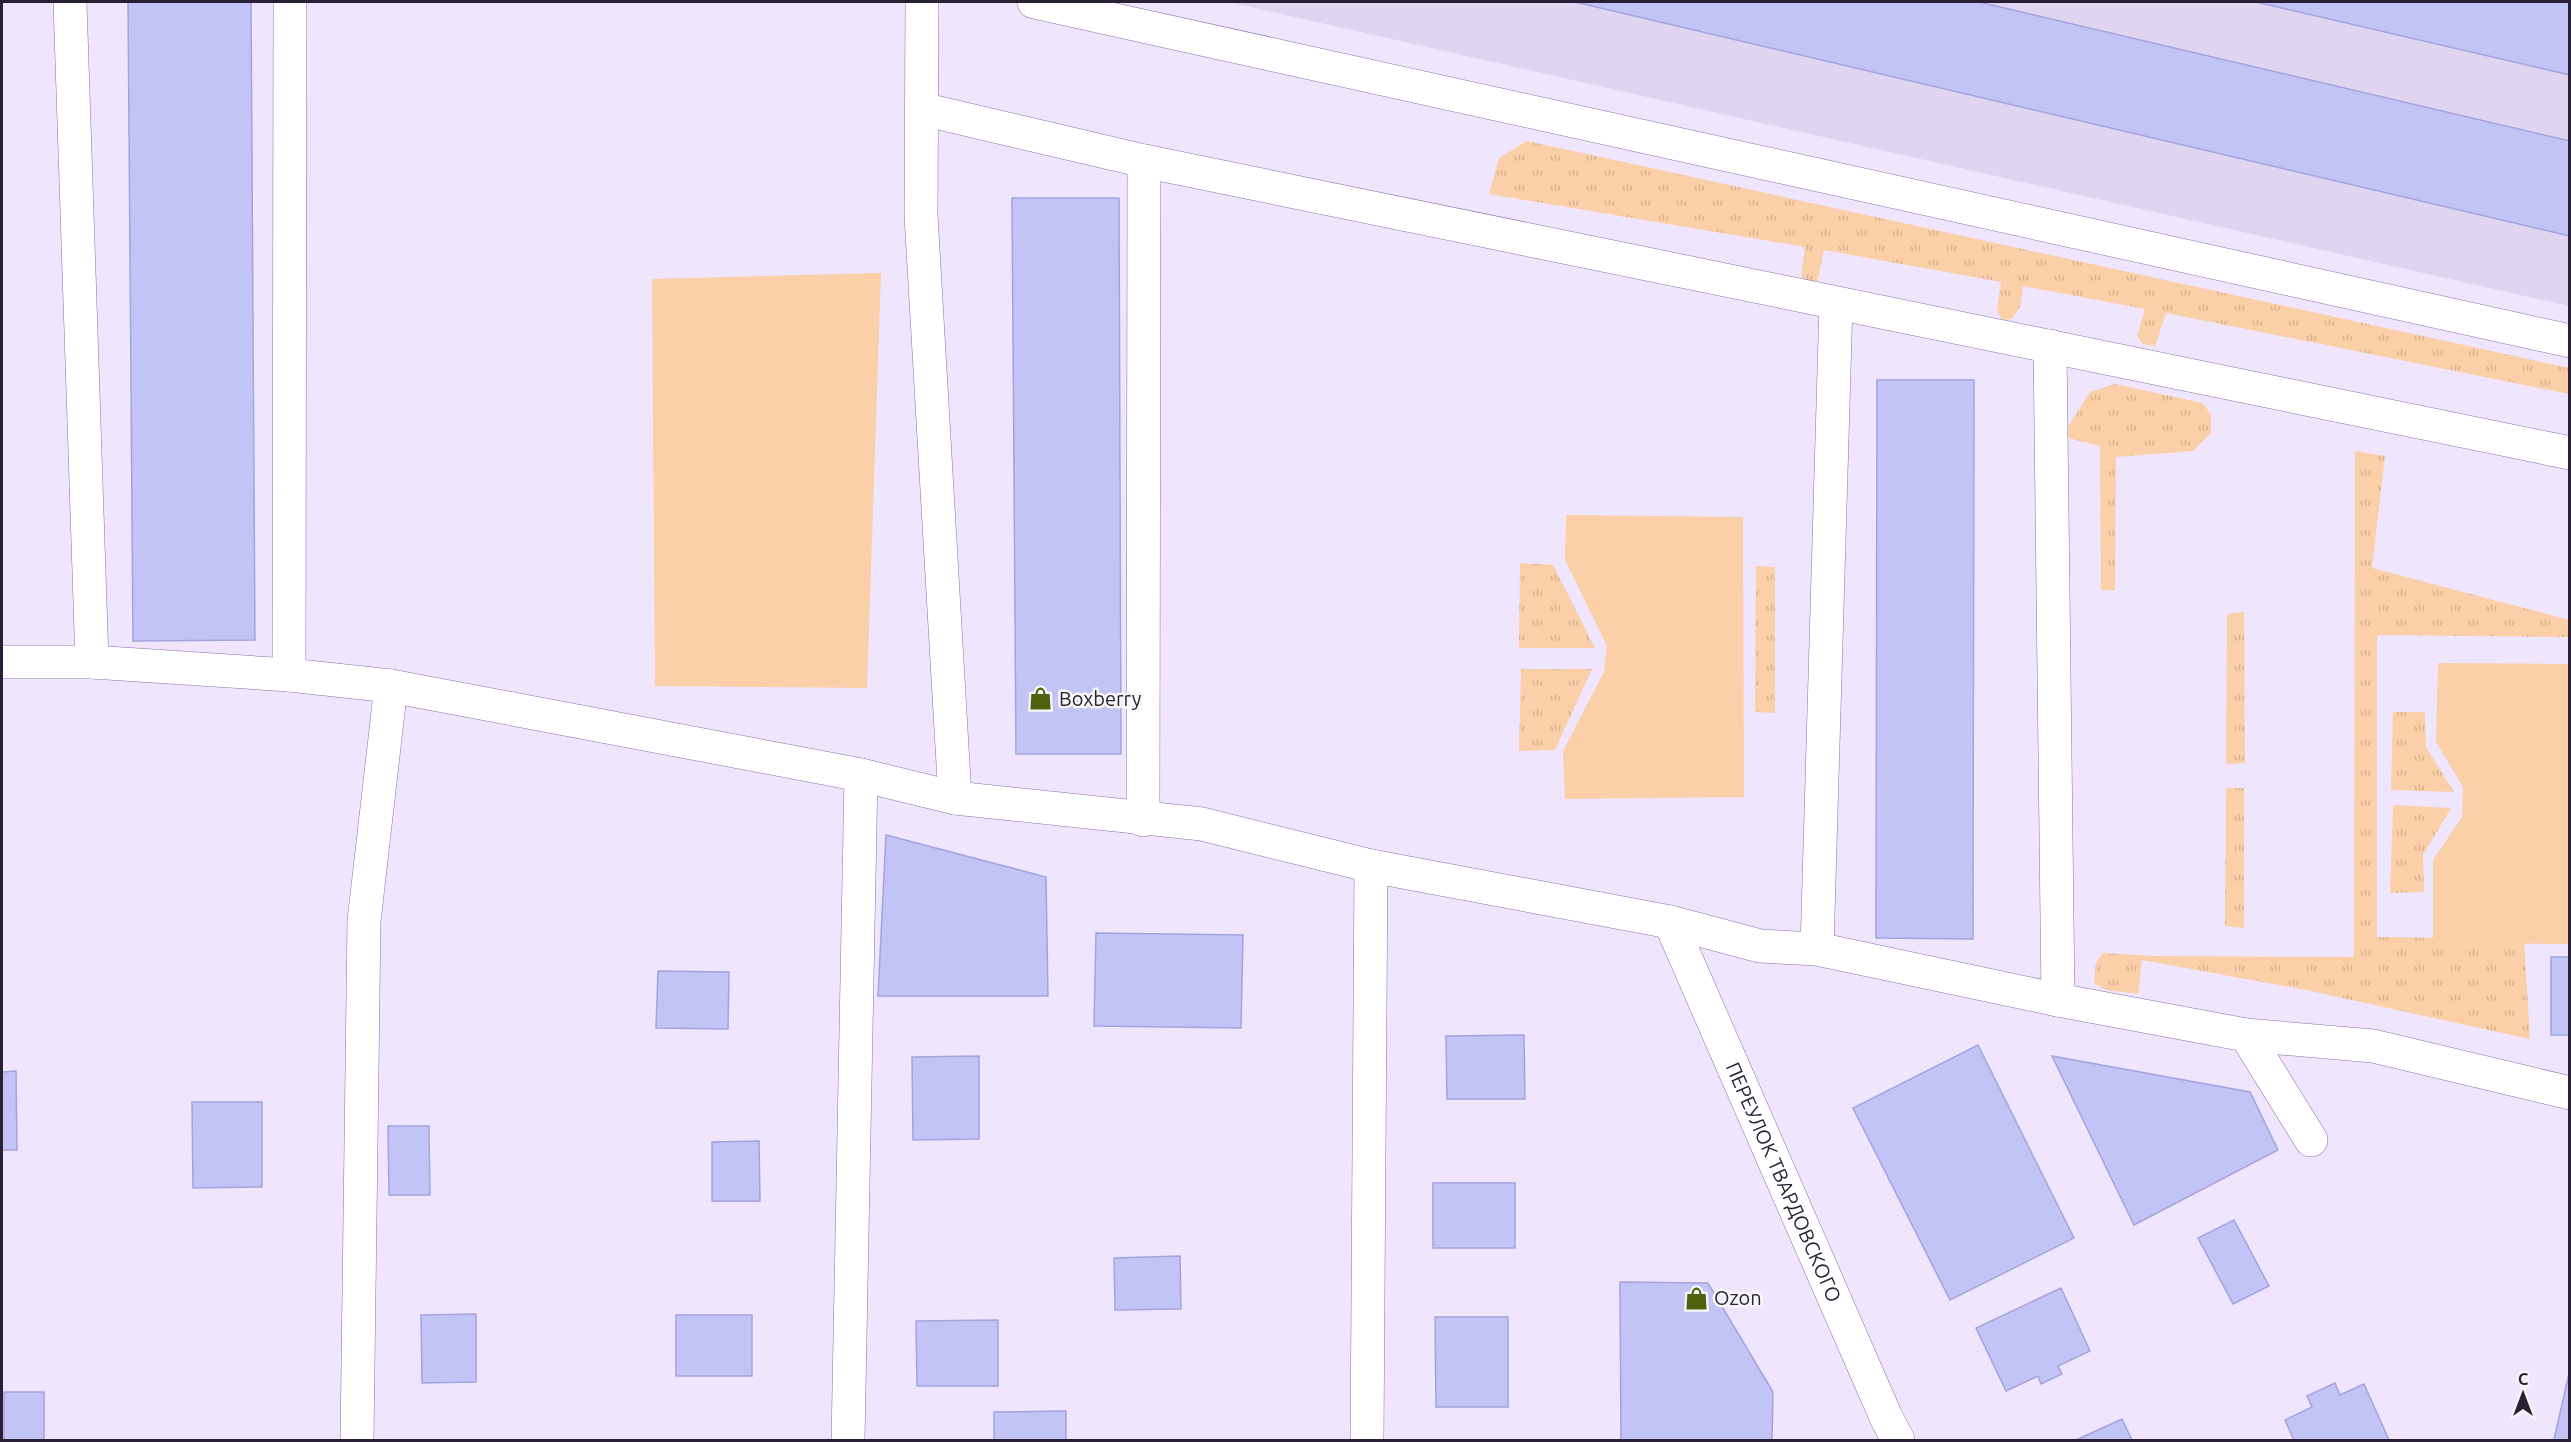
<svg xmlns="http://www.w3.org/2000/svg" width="2571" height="1442" font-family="Ubuntu,sans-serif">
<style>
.built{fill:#e0d5f0}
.grass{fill:url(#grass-tufts)}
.park{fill:#fbcfa7}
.building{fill:#c3c4f6;stroke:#a3a3df;stroke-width:1.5}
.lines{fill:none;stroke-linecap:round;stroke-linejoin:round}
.minor-casing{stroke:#8a72a9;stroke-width:34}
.minor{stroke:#fff;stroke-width:33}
.labels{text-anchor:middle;stroke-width:5;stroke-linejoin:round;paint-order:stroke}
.poi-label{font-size:20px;fill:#2a2036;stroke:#f7f7f7;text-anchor:start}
.street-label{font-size:20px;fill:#2a2036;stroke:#f7f7f7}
</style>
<defs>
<pattern id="grass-tufts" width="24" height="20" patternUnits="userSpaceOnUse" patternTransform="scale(1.5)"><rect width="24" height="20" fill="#fbcfa7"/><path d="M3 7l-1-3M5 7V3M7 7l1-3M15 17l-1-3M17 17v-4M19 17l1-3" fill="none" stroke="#d7b190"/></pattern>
</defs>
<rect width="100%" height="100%" fill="#efe5fd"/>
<!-- built -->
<polygon class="built" points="1228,2 2569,2 2569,306"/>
<!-- grass -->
<g class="grass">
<polygon points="1527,141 2569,368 2569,394 2166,313 2155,346 2143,344 2137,336 2145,309 2023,286 2020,307 2012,319 2002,320 1997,310 2001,282 1824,250 1817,283 1807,282 1801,275 1805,247 1489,194 1499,158"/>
<polygon points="2115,384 2203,403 2211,415 2211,433 2193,451 2116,457 2115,590 2101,590 2100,446 2071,439 2064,433 2090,392"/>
<polygon points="2355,451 2385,456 2372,568 2569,620 2569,637 2377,635 2377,937 2524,939 2530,1039 2301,989 2142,960 2138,994 2106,990 2094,983 2096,963 2103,953 2152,956 2354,957"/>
<polygon points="1520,563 1553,565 1595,648 1519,648"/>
<polygon points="1756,566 1775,567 1775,713 1755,712"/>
<polygon points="2244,612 2245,763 2226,764 2227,614"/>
<polygon points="1521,669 1592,669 1555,750 1519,751"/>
<polygon points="2393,712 2425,712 2426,747 2454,792 2391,790"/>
<polygon points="2226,788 2244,788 2244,928 2225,926"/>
<polygon points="2393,805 2451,808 2423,855 2424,892 2390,893"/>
</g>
<!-- park -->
<g class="park">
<polygon points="881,273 867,688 655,686 652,279"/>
<polygon points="1566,515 1743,517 1744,797 1565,799 1563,751 1604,672 1607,646 1565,560"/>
<polygon points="2438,663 2569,664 2569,944 2433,943 2433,860 2462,817 2463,787 2436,742"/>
</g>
<!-- building -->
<g class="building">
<polygon points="128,2 251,2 255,640 133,641"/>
<polygon points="1575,2 1979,2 2570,141 2570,236"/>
<polygon points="2256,2 2570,2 2570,75"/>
<polygon points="1012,198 1119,198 1121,754 1016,754"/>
<polygon points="1877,380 1974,380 1973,939 1876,938"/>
<polygon points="886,835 1046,877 1048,996 878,996"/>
<polygon points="1096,933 1243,935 1241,1028 1094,1026"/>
<rect x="2551" y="957" width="19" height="78"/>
<polygon points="658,971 729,972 728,1029 656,1028"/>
<polygon points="1524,1035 1525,1099 1447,1099 1446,1036"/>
<polygon points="1978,1045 2074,1238 1950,1300 1853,1108"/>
<polygon points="979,1056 979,1139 913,1140 912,1057"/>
<polygon points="2052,1056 2250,1092 2278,1150 2134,1225"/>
<polygon points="16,1071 17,1150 2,1150 2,1072"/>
<polygon points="192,1102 262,1102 262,1187 193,1188"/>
<polygon points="388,1126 429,1126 430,1195 389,1195"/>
<polygon points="759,1141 760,1201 712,1201 712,1142"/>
<rect x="1433" y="1183" width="82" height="65"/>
<polygon points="2234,1220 2269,1286 2233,1304 2198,1238"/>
<polygon points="1180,1256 1181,1309 1115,1310 1114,1258"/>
<polygon points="1620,1282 1708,1283 1773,1392 1772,1440 1621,1440"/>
<polygon points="2061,1288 2090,1351 2058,1366 2062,1374 2041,1384 2038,1376 2006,1391 1976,1328"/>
<polygon points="476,1314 476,1382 422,1383 421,1315"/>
<rect x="676" y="1315" width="76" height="61"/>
<polygon points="1435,1317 1508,1317 1508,1407 1436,1407"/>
<polygon points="998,1320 998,1386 917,1386 916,1321"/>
<polygon points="2570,1369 2570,1440 2554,1440"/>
<polygon points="2335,1383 2340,1395 2364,1384 2389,1440 2294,1440 2285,1420 2312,1407 2307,1396"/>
<rect x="4" y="1392" width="40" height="48"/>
<polygon points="1066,1411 1066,1440 994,1440 994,1412"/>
<polygon points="2122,1419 2132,1440 2076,1440"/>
</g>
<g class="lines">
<defs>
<g id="minor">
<polyline points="70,2 92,662"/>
<polyline points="922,2 921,215 955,798"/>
<polyline points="1034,2 2570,341"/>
<polyline points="922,109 1144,161 2570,453"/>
<polyline points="2050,346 2058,1000"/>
<polyline points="2,662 92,662 289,675 391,686 861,775 955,798 1202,824 1371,866 1670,922 1760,946 1817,949 2058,1000 2246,1035 2373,1046 2570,1093"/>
<polyline points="289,675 290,2"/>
<polyline points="1143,820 1144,161"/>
<path id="s1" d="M1670,922L1886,1417L1898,1440"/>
<polyline points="1817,949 1836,303"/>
<polyline points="2246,1035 2311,1140"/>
<polyline points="357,1440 364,921 391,686"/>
<polyline points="848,1440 861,775"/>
<polyline points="1367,1440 1371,866"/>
</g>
</defs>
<!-- minor casing -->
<use href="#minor" class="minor-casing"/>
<!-- minor -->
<use href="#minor" class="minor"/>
</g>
<!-- icons -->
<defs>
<symbol id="shop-bare" viewBox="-9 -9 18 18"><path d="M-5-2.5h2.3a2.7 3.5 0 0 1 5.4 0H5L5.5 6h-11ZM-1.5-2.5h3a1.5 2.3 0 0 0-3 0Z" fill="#4d630f" stroke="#f7f7f7" stroke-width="2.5" paint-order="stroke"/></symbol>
</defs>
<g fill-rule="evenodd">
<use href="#shop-bare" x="1024" y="682" width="33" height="33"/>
<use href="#shop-bare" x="1680" y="1282" width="33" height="33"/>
</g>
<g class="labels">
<!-- poi labels -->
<g class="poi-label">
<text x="1059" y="706">Boxberry</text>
<text x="1714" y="1305">Ozon</text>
</g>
<!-- street labels -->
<g class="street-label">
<text dy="7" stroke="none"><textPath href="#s1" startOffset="284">ПЕРЕУЛОК ТВАРДОВСКОГО</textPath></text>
</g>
</g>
<!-- border -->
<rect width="2571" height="1442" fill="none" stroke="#2a2036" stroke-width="6"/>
<!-- north arrow -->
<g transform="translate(2523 1394)" stroke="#f7f7f7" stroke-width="4.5" paint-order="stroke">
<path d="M0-4.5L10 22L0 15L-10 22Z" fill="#2a2036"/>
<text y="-9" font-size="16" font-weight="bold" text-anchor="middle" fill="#2a2036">С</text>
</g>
</svg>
